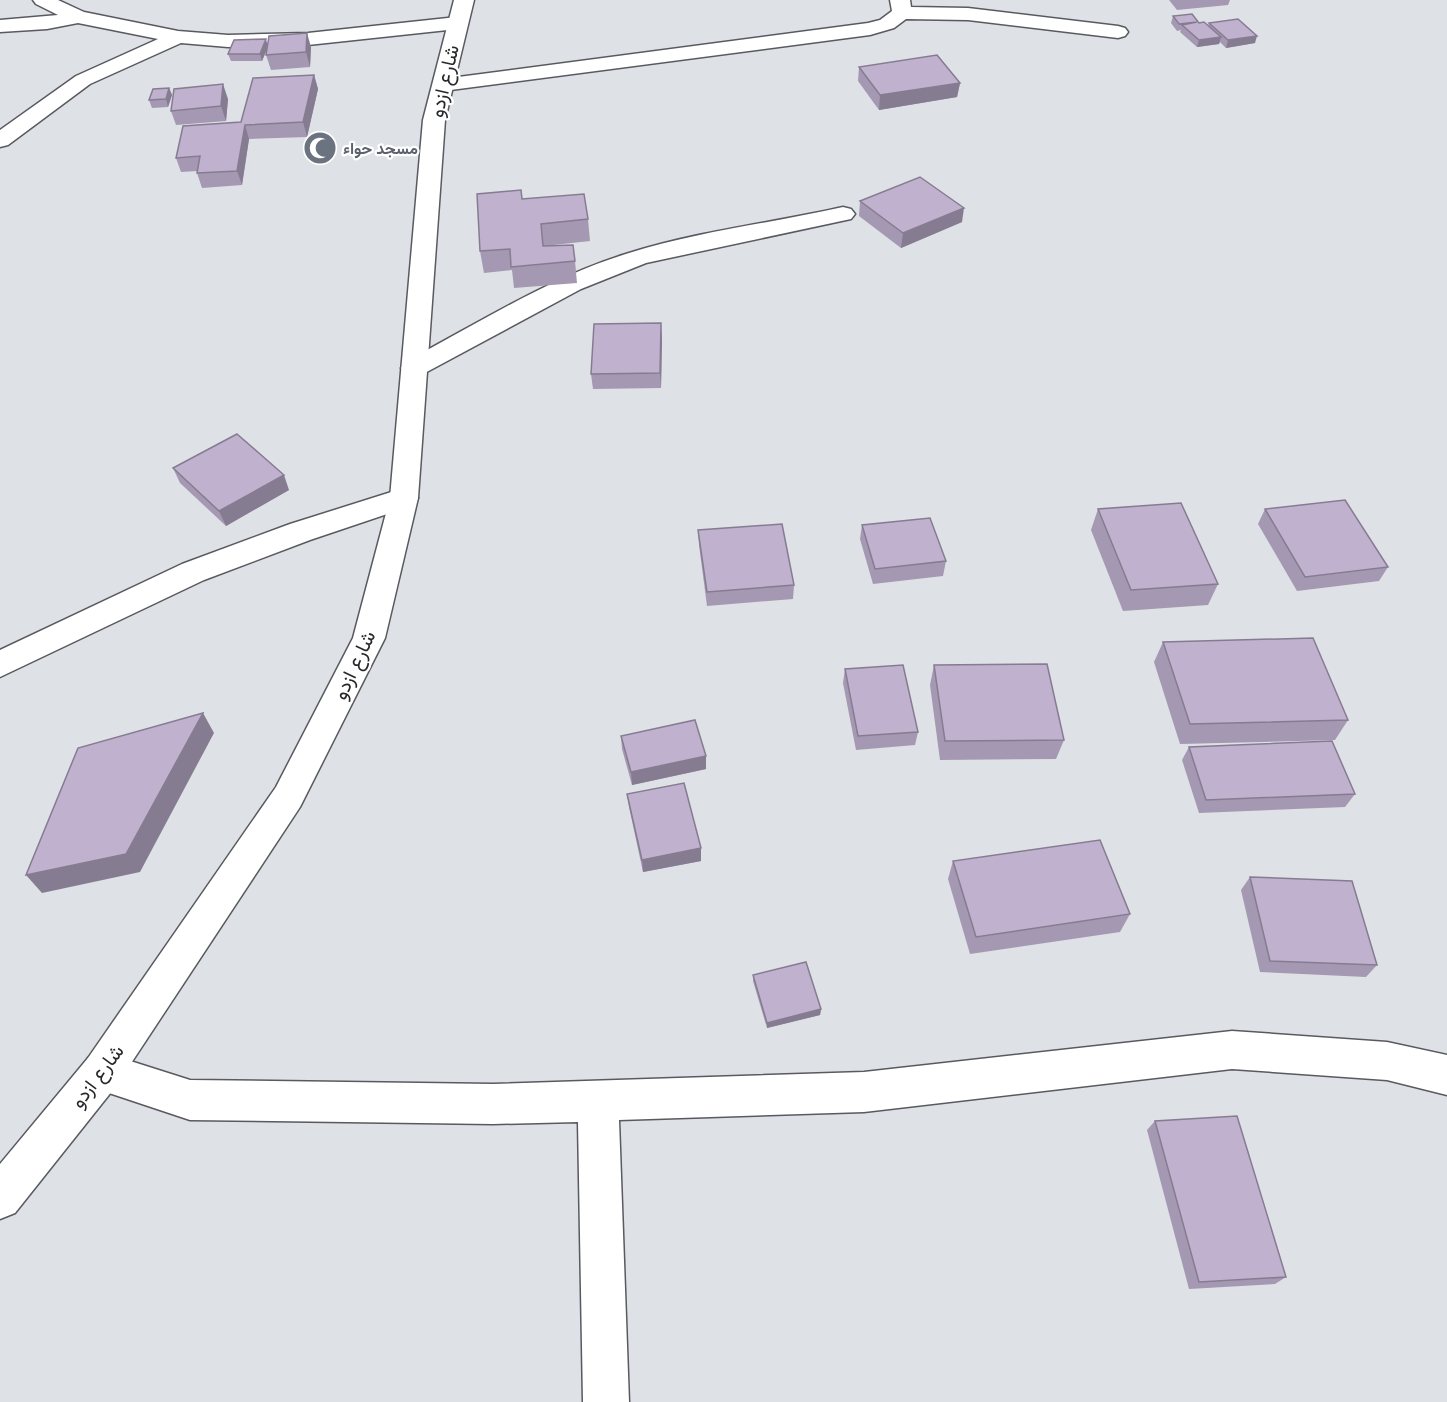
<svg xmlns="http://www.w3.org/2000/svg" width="1447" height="1402" font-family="'Golos Text',Vazirmatn,sans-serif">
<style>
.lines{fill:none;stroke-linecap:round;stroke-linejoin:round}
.street-casing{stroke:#585a5f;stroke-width:3}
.secondary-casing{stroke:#585a5f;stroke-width:3}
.street{fill:#fff;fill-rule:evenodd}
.secondary{fill:#fff;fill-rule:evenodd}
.wall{fill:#a598b2}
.shaded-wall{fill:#867c91}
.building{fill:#c0b1cf;stroke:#867c91;stroke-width:1.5}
.labels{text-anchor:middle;stroke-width:4.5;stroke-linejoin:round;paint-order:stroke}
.far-worship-label{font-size:16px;font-weight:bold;fill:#5b616d;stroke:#fff;text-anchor:start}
.street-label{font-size:20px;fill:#27282a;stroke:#fff}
</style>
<rect width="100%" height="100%" fill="#dee1e6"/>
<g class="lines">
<defs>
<g id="street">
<polygon points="33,0 58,0 84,12 178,31 228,35 308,33 457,17 464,19 467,23 464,27 457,29 308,45 228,47 181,43 90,84 8,145 0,147 0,130 76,76 158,39 78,23 47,29 0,32 0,20 58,15 36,4"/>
<polygon points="890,0 910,0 911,7 968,8 1118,26 1125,28 1128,32 1125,36 1118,38 968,20 906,19 894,28 870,35 443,91 436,89 433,85 436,81 443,79 868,23 880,20 892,11"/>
<path d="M843,207L851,209L855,214L851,219L646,263L581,289L423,374L414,376L405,374L401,368L405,362C477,324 552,276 629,253C699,231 772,223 843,207Z"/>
<polygon points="404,488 414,491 418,498 414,505 310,540 204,580 0,677 0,650 182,564 290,524"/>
<polygon points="1232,1031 1387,1042 1447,1055 1447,1095 1387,1080 1232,1069 864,1112 619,1120 629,1402 583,1402 578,1122 493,1124 190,1120 88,1086 82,1072 88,1058 102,1052 190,1080 493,1084 864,1072"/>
</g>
<polygon id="secondary" points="454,0 474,0 445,120 418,498 385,638 300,807 116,1086 15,1213 0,1219 0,1164 88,1058 276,787 353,638 390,498 423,120"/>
</defs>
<!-- street casing -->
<use href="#street" class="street-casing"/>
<!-- secondary casing -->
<use href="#secondary" class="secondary-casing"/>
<!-- street -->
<use href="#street" class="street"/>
<!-- secondary -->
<use href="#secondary" class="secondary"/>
</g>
<!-- wall -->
<g class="wall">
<polygon points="1169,0 1230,0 1228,5 1177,10"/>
<polygon points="1173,16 1208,26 1209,23 1255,43 1226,48 1220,42 1219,44 1197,47 1180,32 1181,30 1177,31 1171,23"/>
<polygon points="268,45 311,47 310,67 271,70 266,55 267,48 262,61 231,61 228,54"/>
<polygon points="859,67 960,83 957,97 879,110 858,81"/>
<polygon points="314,75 318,89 307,137 249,139 242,185 202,188 197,173 197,171 181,172 176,158 241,122"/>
<polygon points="169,88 172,95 168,107 152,108 149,100"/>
<polygon points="228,99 226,121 176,125 171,111"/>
<polygon points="522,199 588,219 590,241 544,246 575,261 577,283 514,288 512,270 484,273 480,251"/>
<polygon points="860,201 962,222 901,248 859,216"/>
<polygon points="662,338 661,388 593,389 591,374"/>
<polygon points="173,468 289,490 226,526 180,483"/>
<polygon points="1098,509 1218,584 1208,605 1123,611 1091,530"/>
<polygon points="1265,509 1388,567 1379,581 1297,591 1258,524"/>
<polygon points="862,525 946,561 943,576 873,584 860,539"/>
<polygon points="698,530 794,585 793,599 707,606 699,545"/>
<polygon points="1163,642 1348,720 1335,740 1180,744 1154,662"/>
<polygon points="934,665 1064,740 1056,759 940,760 930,685"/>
<polygon points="845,669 918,732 915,745 856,750 843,683"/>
<polygon points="621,736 706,769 632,785 622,749"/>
<polygon points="1189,747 1355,794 1345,807 1199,813 1182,760"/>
<polygon points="627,794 701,848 701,861 643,872 629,807"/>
<polygon points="953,861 1130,914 1120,932 970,954 948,879"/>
<polygon points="1250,877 1377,965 1366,977 1260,972 1241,890"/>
<polygon points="753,975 821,1009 820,1015 767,1028 753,981"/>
<polygon points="1155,1121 1286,1277 1275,1284 1189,1289 1147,1130"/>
</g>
<!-- shaded-wall -->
<g class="shaded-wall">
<polygon points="307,33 311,47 310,67 306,52"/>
<polygon points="1257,36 1255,43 1226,48 1228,40"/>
<polygon points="1221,37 1219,44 1197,47 1199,40"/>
<polygon points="266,39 268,47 262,61 260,54"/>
<polygon points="314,75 318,89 307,137 303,122"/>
<polygon points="960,83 957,97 879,110 880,95"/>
<polygon points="223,84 228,99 226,121 221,106"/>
<polygon points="169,88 172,95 168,107 166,99"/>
<polygon points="245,125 249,139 242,185 237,171"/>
<polygon points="964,208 962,222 901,248 903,233"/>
<polygon points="661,323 662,338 661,388 660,373"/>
<polygon points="284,475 289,490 226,526 219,511"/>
<polygon points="203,713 214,733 140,872 42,893 26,875"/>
<polygon points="706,756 706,769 632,785 631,772"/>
<polygon points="701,848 701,861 643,872 642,860"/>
<polygon points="821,1009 820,1015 767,1028 767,1023"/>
</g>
<!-- building -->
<g class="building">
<polygon points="1192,14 1199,23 1204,22 1221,37 1199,40 1182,25 1197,22 1179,24 1173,16"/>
<polygon points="1238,19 1257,36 1228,40 1209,23"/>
<polygon points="307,33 306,52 266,55 269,36"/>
<polygon points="266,39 260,54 228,54 234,40"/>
<polygon points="937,55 960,83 880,95 859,67"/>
<polygon points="314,75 303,122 245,125 237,171 197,173 200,156 176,158 183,126 241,122 253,78"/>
<polygon points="223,84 221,106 171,111 174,89"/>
<polygon points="169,88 166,99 149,100 153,89"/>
<polygon points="920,177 964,208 903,233 860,201"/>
<polygon points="521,190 522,199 584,194 588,219 541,224 543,246 573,245 575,261 511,267 510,249 480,251 477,194"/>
<polygon points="661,323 660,373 591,374 594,324"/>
<polygon points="237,434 284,475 219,511 173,468"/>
<polygon points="1345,500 1388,567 1305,577 1265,509"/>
<polygon points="1181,503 1218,584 1131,590 1098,509"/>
<polygon points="930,518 946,561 875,569 862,525"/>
<polygon points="782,524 794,585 707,592 698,530"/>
<polygon points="1313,638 1348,720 1190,724 1163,642"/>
<polygon points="1047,664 1064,740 945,741 934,665"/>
<polygon points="903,665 918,732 858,736 845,669"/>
<polygon points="203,713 126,854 26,875 78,748"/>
<polygon points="695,720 706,756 631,772 621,736"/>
<polygon points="1332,741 1355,794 1206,800 1189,747"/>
<polygon points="684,783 701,848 642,860 627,794"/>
<polygon points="1100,840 1130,914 976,937 953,861"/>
<polygon points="1250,877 1352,881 1377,965 1270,961"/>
<polygon points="806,962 821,1009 767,1023 753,975"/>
<polygon points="1237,1116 1286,1277 1199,1282 1155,1121"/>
</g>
<!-- icons -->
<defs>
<symbol id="mosque-disc" viewBox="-11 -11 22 22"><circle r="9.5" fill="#6b7280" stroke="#fff"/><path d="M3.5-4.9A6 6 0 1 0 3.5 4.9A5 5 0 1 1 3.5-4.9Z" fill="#fff"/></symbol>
</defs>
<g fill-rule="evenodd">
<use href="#mosque-disc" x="301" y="129" width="38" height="38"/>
</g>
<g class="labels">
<!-- far-worship labels -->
<g class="far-worship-label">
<text x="343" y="154">مسجد حواء</text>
</g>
<!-- street labels -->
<g class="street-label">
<text transform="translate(444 81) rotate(-77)" y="7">شارع ازدو</text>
<text transform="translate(354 665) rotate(-65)" y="7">شارع ازدو</text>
<text transform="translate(97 1076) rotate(-53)" y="7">شارع ازدو</text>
</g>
</g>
</svg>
